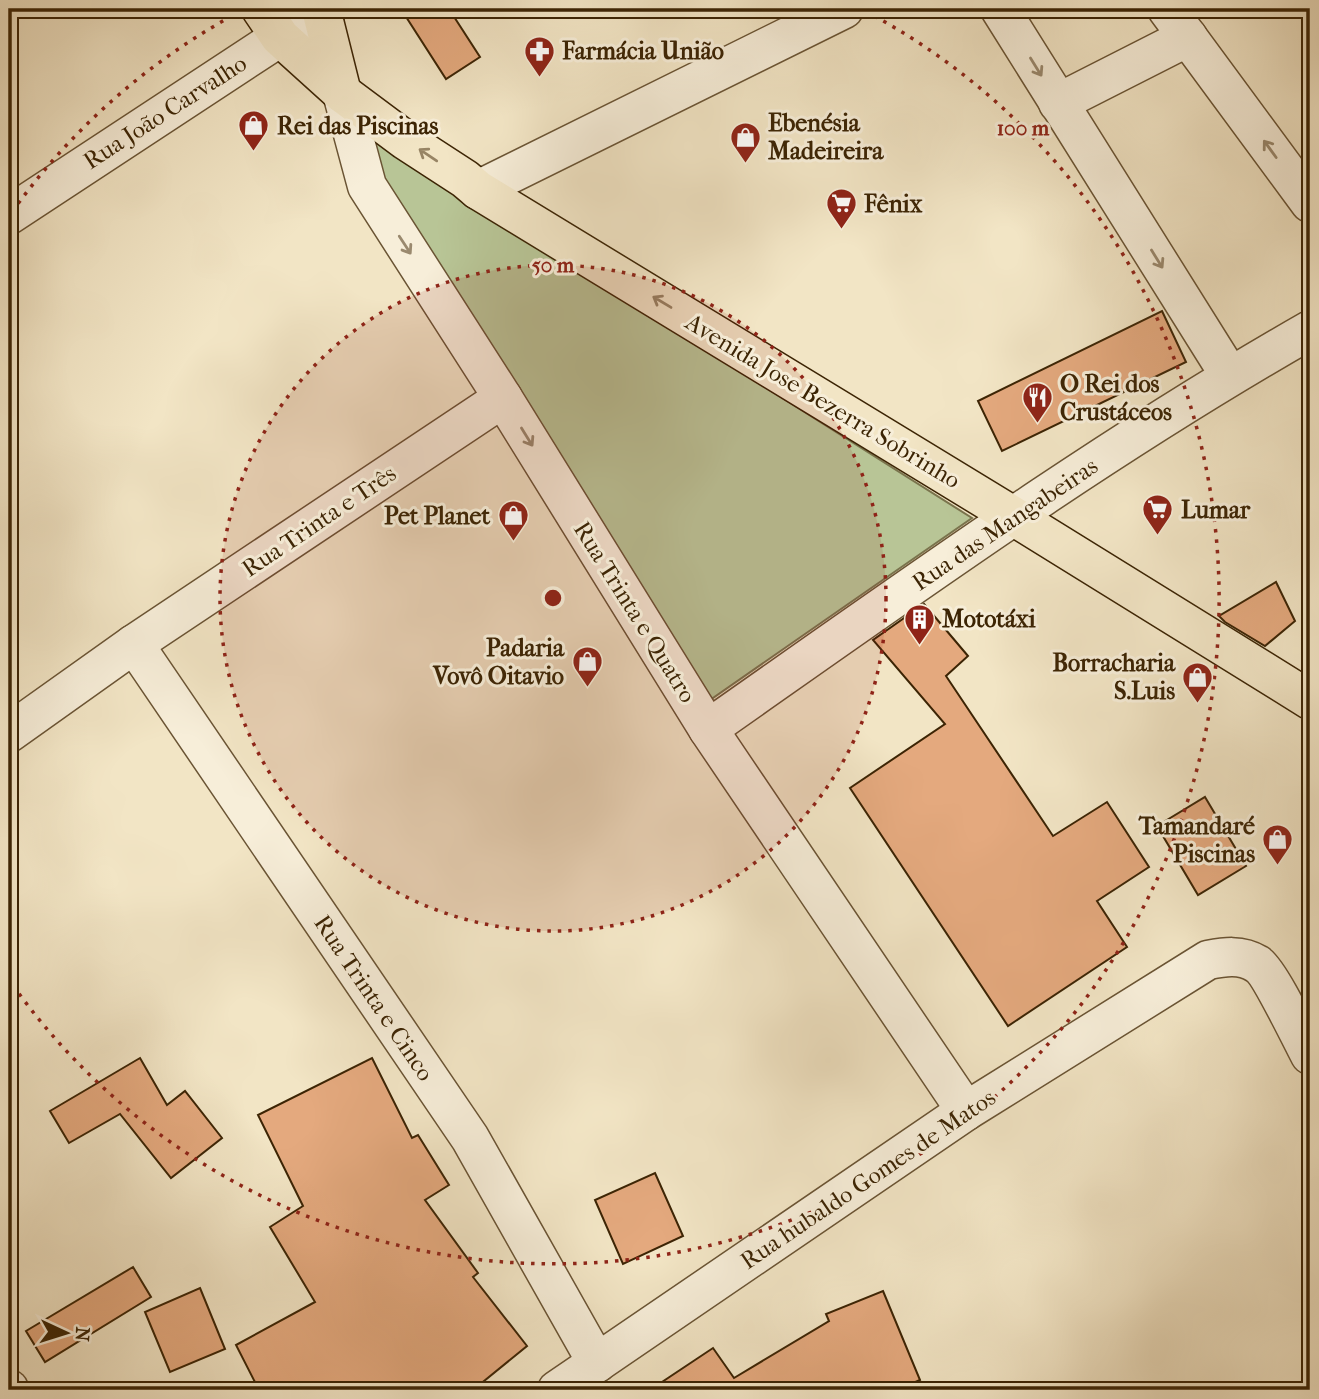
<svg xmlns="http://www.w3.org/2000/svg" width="1319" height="1399" font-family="'IM FELL French Canon',serif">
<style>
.green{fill:#b8c596;stroke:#7a744d;stroke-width:2}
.building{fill:#e4a97e;stroke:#3c2404;stroke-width:2}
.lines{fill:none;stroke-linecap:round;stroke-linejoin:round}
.minor-casing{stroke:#6a5434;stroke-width:41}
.major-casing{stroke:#3c2404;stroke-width:41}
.minor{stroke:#f7eed9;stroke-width:38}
.major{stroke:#f2e5c5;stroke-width:38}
.oneway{stroke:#9a896e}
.oneway2{stroke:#978464}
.ring{fill:none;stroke:#8f2418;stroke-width:3.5;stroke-dasharray:3.5 7}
.labels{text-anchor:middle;stroke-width:6;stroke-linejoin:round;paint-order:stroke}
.poi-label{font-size:24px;font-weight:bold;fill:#3c2404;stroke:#f7eed9;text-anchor:start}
.street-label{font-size:24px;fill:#3c2404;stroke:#f7eed9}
.centre{fill:#8f2418;stroke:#f7eed9;stroke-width:3.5}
.ring-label{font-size:21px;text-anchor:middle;font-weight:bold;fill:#8f2418;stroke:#f7eed9;stroke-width:6;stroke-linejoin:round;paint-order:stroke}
</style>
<rect width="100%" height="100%" fill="#f2e5c5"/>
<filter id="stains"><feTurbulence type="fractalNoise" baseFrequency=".00286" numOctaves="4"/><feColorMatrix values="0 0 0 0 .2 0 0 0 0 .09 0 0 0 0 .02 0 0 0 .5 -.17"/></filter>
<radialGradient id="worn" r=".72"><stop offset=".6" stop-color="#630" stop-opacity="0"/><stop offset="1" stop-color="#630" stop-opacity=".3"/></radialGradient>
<!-- green -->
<polygon class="green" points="368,136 972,518 710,700 374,172"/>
<!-- building -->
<g class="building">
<polygon points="401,9 449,9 480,57 446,79"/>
<polygon points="1162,311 1186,362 1002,451 978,401"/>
<polygon points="1276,582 1295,621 1265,646 1225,622 1219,616"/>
<polygon points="924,604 968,656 946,676 1053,836 1107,802 1149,867 1097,901 1127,947 1008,1026 850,788 945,724 873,640"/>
<polygon points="1205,797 1246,866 1198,895 1157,826"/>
<polygon points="140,1058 167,1105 185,1091 222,1138 171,1178 120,1114 69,1143 50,1111"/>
<polygon points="372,1058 412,1138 418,1135 449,1185 425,1200 478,1273 473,1277 527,1346 473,1390 259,1390 236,1345 315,1302 270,1227 303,1206 258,1115"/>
<polygon points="655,1173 683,1236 623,1264 595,1200"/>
<polygon points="133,1267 151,1297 45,1362 26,1331"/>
<polygon points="200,1288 225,1349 170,1372 145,1312"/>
<polygon points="883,1291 920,1380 897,1390 650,1390 713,1348 734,1378 829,1321 826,1314"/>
</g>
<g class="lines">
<defs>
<g id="minor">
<polyline points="1000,9 1230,376"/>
<polyline points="1167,9 1310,203"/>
<polyline points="342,93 367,186 503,398 708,729 966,1111"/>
<polyline points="1058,103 1188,37"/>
<polyline points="478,190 844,9"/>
<polyline points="9,215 280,37 327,9"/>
<polyline points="134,644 470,1138 597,1363"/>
<path d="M708,729C905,591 1101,449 1310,330"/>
<polyline points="9,733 134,644 503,398"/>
<polyline points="9,1389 9,1390"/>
<path d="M557,1390L966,1111L1208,960C1224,957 1241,954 1257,964C1269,971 1301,1038 1310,1055"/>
</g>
<g id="major">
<polyline points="261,9 280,37 342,93 405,140 465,179 478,190 1013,516 1310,700"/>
<polyline points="321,9 342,93"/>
</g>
</defs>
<!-- minor casing -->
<use href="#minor" class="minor-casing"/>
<!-- major casing -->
<use href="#major" class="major-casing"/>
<!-- minor -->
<use href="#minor" class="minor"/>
<!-- major -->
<use href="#major" class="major"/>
</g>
<!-- one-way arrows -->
<defs><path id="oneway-shaft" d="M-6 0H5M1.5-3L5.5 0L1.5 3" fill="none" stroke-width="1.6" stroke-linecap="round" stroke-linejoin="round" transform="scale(1.75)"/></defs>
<g class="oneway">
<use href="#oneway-shaft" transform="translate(1036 67) rotate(58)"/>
<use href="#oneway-shaft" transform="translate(1270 149) rotate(-126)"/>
<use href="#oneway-shaft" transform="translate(405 245) rotate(57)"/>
<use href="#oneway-shaft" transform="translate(1157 259) rotate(58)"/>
<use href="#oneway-shaft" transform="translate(527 437) rotate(58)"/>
</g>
<g class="oneway2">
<use href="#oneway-shaft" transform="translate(428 155) rotate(-146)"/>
<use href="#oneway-shaft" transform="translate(662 302) rotate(-149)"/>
</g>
<!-- distance rings -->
<circle cx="553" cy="598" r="333" fill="#8f2418" fill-opacity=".12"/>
<g class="ring">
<circle cx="553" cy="598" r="333"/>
<path d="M12 212A665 665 0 0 1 241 11M865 11A665 665 0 1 1 12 984"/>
</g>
<!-- icons -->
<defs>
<symbol id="pharmacy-pin" viewBox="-11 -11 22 30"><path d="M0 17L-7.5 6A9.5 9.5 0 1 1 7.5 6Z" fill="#8f2418" stroke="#f7eed9"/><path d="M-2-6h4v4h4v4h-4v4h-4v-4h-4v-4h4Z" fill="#fff"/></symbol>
<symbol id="shop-pin" viewBox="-11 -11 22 30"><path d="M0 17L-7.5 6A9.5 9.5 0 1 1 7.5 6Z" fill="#8f2418" stroke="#f7eed9"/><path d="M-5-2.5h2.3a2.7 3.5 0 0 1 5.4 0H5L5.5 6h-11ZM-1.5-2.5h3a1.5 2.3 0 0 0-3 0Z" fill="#fff"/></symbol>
<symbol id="supermarket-pin" viewBox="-11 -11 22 30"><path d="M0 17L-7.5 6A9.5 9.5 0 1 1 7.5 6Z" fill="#8f2418" stroke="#f7eed9"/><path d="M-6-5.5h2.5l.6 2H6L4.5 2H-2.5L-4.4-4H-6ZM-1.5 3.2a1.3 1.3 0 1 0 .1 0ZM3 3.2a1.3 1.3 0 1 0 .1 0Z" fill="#fff"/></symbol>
<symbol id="restaurant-pin" viewBox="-11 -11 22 30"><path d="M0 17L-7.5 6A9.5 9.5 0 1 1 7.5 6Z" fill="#8f2418" stroke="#f7eed9"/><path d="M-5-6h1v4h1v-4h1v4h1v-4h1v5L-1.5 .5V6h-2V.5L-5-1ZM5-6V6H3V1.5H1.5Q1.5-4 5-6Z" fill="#fff"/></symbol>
<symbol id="building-pin" viewBox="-11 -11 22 30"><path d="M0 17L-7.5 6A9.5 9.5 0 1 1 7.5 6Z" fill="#8f2418" stroke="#f7eed9"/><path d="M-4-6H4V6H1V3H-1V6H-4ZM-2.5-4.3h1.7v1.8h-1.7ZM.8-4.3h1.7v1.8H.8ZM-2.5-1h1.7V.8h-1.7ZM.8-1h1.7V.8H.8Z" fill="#fff"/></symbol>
</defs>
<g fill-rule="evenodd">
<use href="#pharmacy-pin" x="522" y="34" width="35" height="47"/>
<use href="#shop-pin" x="236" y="108" width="35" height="47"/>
<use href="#shop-pin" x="728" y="120" width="35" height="47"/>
<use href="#supermarket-pin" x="824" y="186" width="35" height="47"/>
<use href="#restaurant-pin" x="1020" y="380" width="35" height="47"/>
<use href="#supermarket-pin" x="1140" y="492" width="35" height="47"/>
<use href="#shop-pin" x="496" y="498" width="35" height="47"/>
<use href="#building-pin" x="902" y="602" width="35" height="47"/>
<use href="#shop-pin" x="570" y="644" width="35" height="47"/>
<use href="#shop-pin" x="1180" y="660" width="35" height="47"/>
<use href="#shop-pin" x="1260" y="822" width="35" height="47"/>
</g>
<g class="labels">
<!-- poi labels -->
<g class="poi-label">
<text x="562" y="59">Farmácia União</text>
<text x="768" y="131">Ebenésia<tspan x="768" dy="28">Madeireira</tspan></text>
<text x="277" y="134">Rei das Piscinas</text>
<text x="864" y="212">Fênix</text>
<text x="1060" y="392">O Rei dos<tspan x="1060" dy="28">Crustáceos</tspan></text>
<text x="1181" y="518">Lumar</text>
<text x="490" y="524" text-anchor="end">Pet Planet</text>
<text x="942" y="627">Mototáxi</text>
<text x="564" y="656" text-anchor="end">Padaria<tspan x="564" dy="28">Vovô Oitavio</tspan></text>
<text x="1175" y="671" text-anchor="end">Borracharia<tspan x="1175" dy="28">S.Luis</tspan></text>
<text x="1255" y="834" text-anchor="end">Tamandaré<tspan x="1255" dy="28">Piscinas</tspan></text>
</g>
<!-- street labels -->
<g class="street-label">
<text transform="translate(165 112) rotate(-33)" y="8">Rua João Carvalho</text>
<text transform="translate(823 401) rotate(31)" y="8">Avenida Jose Bezerra Sobrinho</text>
<text transform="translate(319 521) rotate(-34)" y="8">Rua Trinta e Três</text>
<text transform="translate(1005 524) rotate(-34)" y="8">Rua das Mangabeiras</text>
<text transform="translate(635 612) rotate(58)" y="8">Rua Trinta e Quatro</text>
<text transform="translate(374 998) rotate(56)" y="8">Rua Trinta e Cinco</text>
<text transform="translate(868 1179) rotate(-34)" y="8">Rua hubaldo Gomes de Matos</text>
</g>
</g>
<circle cx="553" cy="598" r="10" class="centre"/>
<g class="ring-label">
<text x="1023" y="135">100 m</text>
<text x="553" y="272">50 m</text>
</g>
<!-- margin -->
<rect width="1319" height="1399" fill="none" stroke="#f2e5c5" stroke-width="35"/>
<rect x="10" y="10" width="1298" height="1378" fill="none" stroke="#3c2404" stroke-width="3.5"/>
<rect x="18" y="18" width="1284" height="1364" fill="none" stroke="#3c2404" stroke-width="2"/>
<!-- north arrow -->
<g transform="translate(66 1333) rotate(94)" stroke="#f7eed9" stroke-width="5" paint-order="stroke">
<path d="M0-5L12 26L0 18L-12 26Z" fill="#3c2404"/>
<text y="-10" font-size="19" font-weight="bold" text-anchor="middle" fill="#3c2404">N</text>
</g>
<rect width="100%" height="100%" filter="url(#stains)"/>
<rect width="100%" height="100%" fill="url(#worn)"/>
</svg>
